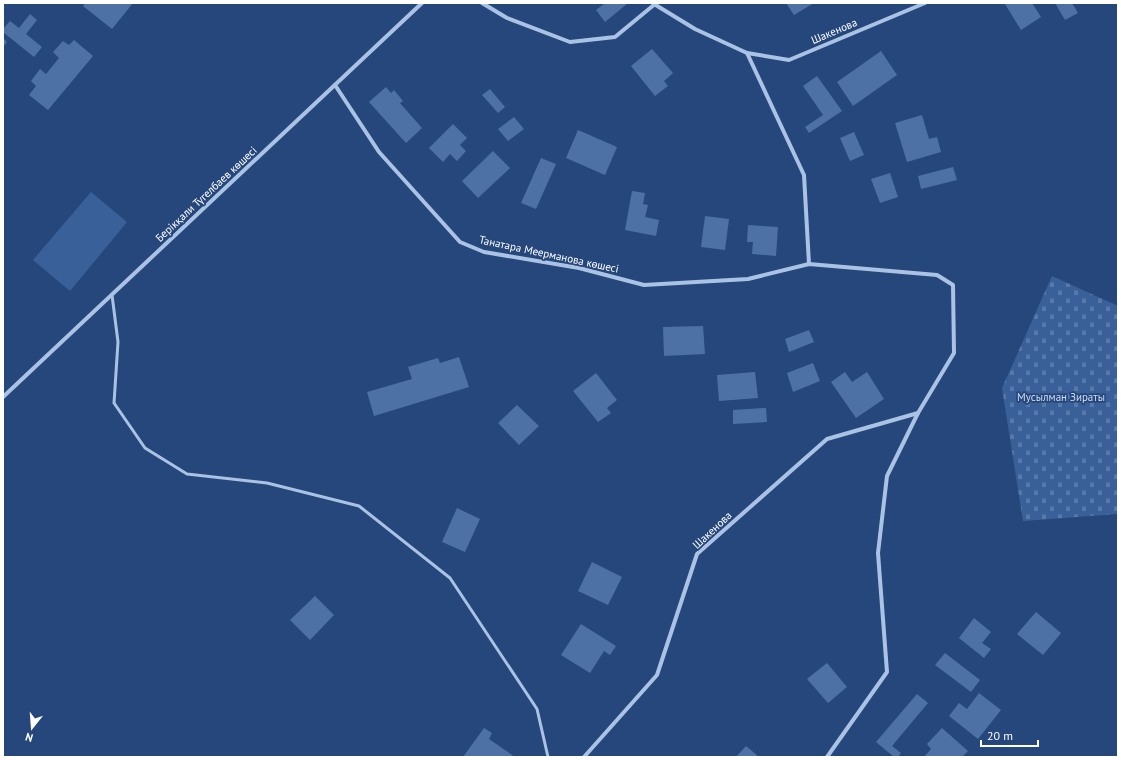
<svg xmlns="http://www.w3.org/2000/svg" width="1121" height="760" font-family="'PT Sans',sans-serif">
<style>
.cemetery{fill:url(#cemetery-stones)}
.pitch{fill:#396099}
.building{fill:#4e71a5}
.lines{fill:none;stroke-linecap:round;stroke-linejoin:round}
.lane{stroke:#aac2e4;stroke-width:3}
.street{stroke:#aac2e4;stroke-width:4}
.labels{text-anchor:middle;stroke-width:3.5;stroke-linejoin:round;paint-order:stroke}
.street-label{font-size:11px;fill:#fff;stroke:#26477c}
.park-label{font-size:11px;fill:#cdddf4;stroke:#26477c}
</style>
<defs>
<pattern id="cemetery-stones" width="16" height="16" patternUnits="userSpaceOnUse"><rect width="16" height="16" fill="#396099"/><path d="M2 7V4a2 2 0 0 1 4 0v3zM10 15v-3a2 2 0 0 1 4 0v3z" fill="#5778a8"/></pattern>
</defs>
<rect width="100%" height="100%" fill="#26477c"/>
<!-- cemetery -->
<polygon class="cemetery" points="1052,276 1118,306 1118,514 1023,521 1002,388"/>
<!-- pitch -->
<polygon class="pitch" points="91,192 127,222 70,291 33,260"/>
<!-- building -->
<g class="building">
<polygon points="85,3 133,3 112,29 83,6"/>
<polygon points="605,3 628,3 605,22 596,10"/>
<polygon points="786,3 814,3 794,15"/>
<polygon points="1006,3 1032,3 1041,17 1021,30 1005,4"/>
<polygon points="1055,3 1072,3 1078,13 1065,20"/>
<polygon points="30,14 37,20 26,34 42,47 34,57 3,32 3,29 10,21 19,28"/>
<polygon points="3,38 7,42 3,47"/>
<polygon points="74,40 93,56 48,110 29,95 36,86 31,81 40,69 46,74 59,58 53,52 63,41 69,45"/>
<polygon points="652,49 673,73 664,81 668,86 655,96 631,66"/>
<polygon points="881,51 897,75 853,106 837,82"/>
<polygon points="817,76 842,111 809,133 805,127 823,115 803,86"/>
<polygon points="386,87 391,93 394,90 403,101 400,103 422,128 406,143 369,102"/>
<polygon points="490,89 505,107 498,113 482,95"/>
<polygon points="922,115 929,139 937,137 941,152 907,162 895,123"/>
<polygon points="514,117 524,129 508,141 498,129"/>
<polygon points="453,124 467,138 460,145 466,151 457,161 450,154 443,162 429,148"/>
<polygon points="578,130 617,147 605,175 566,158"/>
<polygon points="854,132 864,155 850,161 840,138"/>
<polygon points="493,151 510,168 478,198 462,181"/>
<polygon points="541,158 556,164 536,209 521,203"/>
<polygon points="953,167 957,180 921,189 918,176"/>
<polygon points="890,173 898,197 880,203 871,179"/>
<polygon points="632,191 645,193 643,204 648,205 645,217 659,220 656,236 625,230"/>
<polygon points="705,216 729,219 725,250 701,247"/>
<polygon points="748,225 778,227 776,256 752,254 753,242 747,242"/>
<polygon points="703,326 705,354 664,356 663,327"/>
<polygon points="809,330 814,342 789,352 785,339"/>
<polygon points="459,357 469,387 374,416 367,392 412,379 408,367 438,358 440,363"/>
<polygon points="813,363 820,381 793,392 787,373"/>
<polygon points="755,372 758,398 719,401 717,375"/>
<polygon points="845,372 852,382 867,372 884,399 856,418 831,382"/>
<polygon points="596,373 617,400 607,408 611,413 598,422 573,391"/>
<polygon points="517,405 539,426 519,445 498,423"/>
<polygon points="766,408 767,422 733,424 733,410"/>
<polygon points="457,508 480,519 465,552 442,542"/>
<polygon points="592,562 622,577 608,605 578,591"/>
<polygon points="315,596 334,615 310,640 290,620"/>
<polygon points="1036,612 1061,633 1043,655 1017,634"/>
<polygon points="974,618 991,632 982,643 991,649 984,658 959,638"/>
<polygon points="581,624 616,646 610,655 604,651 590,673 561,655"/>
<polygon points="945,653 980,680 971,692 935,665"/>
<polygon points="827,663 847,687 828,703 807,679"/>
<polygon points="979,693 1001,710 978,739 949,716 959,703 967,709"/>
<polygon points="917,694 928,703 892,746 901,753 898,757 894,757 876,742"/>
<polygon points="484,728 492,733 489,739 515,757 463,757"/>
<polygon points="942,728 968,751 962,757 924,757 931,749 927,744"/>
<polygon points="746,746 759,757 736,757"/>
</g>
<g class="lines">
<!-- lane -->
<polyline class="lane" points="112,295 118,342 114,403 145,448 187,474 267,483 359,506 450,578 537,709 548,757"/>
<!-- street -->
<g class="street">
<polyline points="482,3 507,18 570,42 615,37 655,4"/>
<polyline points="654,4 695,29 747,53 804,175 809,264"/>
<polyline points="747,53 789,60 925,3"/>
<polyline points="335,85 379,152 460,242 484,252 579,268 644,285 748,279 809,264 937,275 953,285 954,353 918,413 887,476 878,553 887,672 827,757"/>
<polyline points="3,397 422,3"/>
<polyline points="584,757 657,675 697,554 827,439 918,413"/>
</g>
</g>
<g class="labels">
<!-- street labels -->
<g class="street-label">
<text transform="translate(834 31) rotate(-23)" y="4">Шакенова</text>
<text transform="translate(206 194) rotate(-43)" y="4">Берікқали Түгелбаев көшесі</text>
<text transform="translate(549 254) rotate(12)" y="4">Танатара Меерманова көшесі</text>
<text transform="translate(712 530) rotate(-43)" y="4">Шакенова</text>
</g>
<!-- park labels -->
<g class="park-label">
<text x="1061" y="401">Мусылман Зираты</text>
</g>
</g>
<!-- border -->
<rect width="1121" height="760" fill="none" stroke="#ffffff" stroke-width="8"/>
<!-- north arrow -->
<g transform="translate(32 728) rotate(197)" stroke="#26477c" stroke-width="3" paint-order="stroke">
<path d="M0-3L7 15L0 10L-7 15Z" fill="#ffffff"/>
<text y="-6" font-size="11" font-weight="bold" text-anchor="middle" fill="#ffffff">N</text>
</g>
<!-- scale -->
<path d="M981 740v6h57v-6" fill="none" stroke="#ffffff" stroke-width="2"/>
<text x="987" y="740" font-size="12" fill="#ffffff" stroke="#26477c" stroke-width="3" paint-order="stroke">20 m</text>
</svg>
